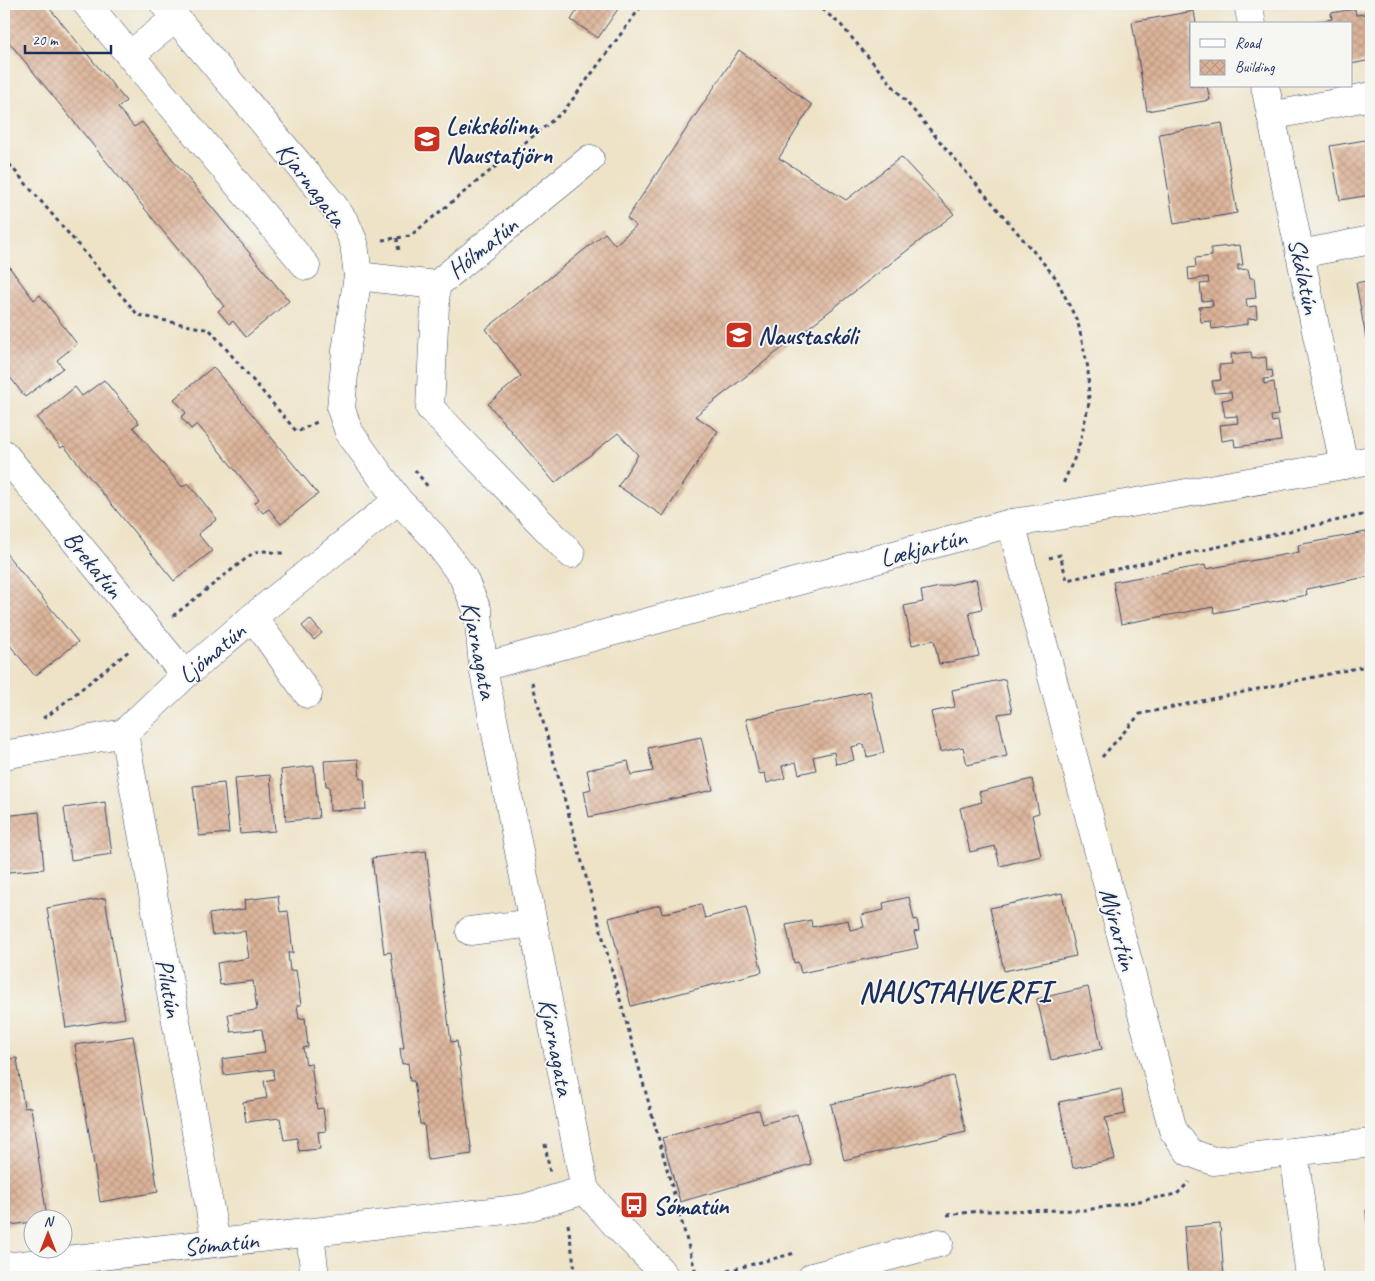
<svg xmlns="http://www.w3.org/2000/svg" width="1375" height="1281" font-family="Caveat,sans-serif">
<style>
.building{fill:url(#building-cross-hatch)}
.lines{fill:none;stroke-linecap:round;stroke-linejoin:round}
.minor-casing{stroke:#3b4a6e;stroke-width:29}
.path{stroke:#3b4a6e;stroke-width:3;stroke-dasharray:4 4;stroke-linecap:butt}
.minor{stroke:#fff;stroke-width:28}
.labels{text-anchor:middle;stroke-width:4;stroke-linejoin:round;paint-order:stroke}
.poi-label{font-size:25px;font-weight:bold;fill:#1b2f5e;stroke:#f6f6f2;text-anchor:start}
.street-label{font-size:25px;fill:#1b2f5e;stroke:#f6f6f2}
.district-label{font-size:30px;font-weight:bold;letter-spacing:1px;fill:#1b2f5e;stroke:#f6f6f2}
</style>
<defs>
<pattern id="building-cross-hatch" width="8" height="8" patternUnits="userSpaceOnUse" patternTransform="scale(1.25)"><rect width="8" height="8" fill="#dbb297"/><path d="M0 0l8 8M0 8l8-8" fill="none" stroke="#bb9985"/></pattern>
</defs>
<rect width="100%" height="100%" fill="#f6f6f2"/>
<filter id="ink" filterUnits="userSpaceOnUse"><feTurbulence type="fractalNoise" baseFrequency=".02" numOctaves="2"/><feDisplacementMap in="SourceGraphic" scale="10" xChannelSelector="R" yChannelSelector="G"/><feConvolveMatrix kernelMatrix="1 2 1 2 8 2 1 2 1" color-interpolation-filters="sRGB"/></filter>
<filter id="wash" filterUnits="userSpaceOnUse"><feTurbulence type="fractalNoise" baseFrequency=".0096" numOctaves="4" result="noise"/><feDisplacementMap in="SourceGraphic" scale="20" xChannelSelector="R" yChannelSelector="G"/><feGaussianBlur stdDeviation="1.12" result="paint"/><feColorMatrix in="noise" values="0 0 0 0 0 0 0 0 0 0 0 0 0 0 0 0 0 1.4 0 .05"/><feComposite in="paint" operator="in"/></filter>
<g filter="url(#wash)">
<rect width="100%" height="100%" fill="#eee3c7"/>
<g id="blocks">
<!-- building -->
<g class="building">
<polygon points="4,4 46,4 126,101 118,108 134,127 142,122 289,301 246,337 233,321 229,324 218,311 224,306 4,36"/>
<polygon points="557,4 569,4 565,9"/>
<polygon points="576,4 613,4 618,9 598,38 571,20 580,6"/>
<polygon points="1355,9 1356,15 1371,13 1371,60 1351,64 1351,24 1318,24 1318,22 1332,19 1331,13"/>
<polygon points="1194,11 1196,24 1191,24 1191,86 1207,86 1210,100 1147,111 1132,22"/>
<polygon points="739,50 812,105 779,158 846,200 901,157 954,214 695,416 718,431 663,516 618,486 638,455 618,433 555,483 488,404 521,376 486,329 605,233 615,245 636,226 627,218"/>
<polygon points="1222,123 1237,213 1174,224 1159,134"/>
<polygon points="1371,139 1371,195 1340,200 1330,146"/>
<polygon points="1240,245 1243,265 1238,265 1238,270 1248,269 1250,278 1254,278 1256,298 1246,299 1247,307 1256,306 1257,318 1248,319 1248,324 1212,329 1211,321 1201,322 1199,307 1213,306 1212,300 1202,301 1200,284 1209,283 1208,277 1189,280 1188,268 1196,267 1195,258 1212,256 1211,248"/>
<polygon points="4,260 34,300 40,295 77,344 57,360 63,368 25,397 4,369"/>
<polygon points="1371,280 1371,337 1366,338 1356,283"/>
<polygon points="1251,352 1252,359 1266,357 1267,371 1272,370 1273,378 1264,379 1264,384 1274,382 1278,415 1271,416 1272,422 1278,421 1281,441 1235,447 1234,439 1222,441 1220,425 1238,423 1237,416 1225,417 1222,400 1232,399 1231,392 1214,393 1212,381 1221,380 1219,365 1232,364 1231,354"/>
<polygon points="213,367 318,494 281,524 269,509 263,513 255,503 259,499 197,424 191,429 181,417 186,413 174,399"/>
<polygon points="104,380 139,423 133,427 182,487 188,483 217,519 198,534 212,551 174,581 64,446 61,448 37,418 75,387 82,396"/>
<polygon points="1371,531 1371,576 1306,589 1307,595 1214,613 1213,607 1121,624 1113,582 1205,565 1206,569 1299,552 1298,545"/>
<polygon points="4,551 78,642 35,676 4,638"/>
<polygon points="976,579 982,609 969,612 979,656 939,664 934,640 912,645 904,606 923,602 921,591"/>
<polygon points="310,619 322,633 314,640 302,626"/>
<polygon points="1005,679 1012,712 998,714 1007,756 967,765 963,747 940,752 931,712 955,707 952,690"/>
<polygon points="870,691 884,753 867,757 864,744 851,747 854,760 836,764 834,752 813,757 816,770 799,774 796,762 782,766 785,778 767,783 765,773 759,774 746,719"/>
<polygon points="701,737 713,790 589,817 584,791 591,789 587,770 628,761 631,775 653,771 648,748"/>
<polygon points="358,759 360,779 364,779 366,809 330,811 329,786 326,786 324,761"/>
<polygon points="314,766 319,818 286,821 281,770"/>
<polygon points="270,775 275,831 240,834 235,778"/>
<polygon points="1032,779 1039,813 1032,815 1041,856 1000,866 995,846 970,852 960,808 982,802 979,792"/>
<polygon points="224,783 229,833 199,836 193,786"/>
<polygon points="105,802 112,854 71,860 64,808"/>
<polygon points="39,812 44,869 9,872 4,816"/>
<polygon points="426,851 451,1042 457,1041 472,1154 428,1160 424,1124 420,1124 414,1081 410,1081 408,1063 402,1064 400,1048 404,1048 391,952 384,953 372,858"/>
<polygon points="1062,893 1076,956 1004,971 990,908"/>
<polygon points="278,896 280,912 288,911 293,953 288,953 290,971 296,970 301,1005 297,1005 299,1019 305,1018 308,1047 303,1048 306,1064 311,1063 317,1109 323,1108 326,1131 318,1132 320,1149 299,1151 297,1138 284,1140 280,1118 246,1122 243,1102 267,1098 264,1081 274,1079 273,1069 224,1075 222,1059 265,1053 262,1029 231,1032 228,1014 257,1010 253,981 220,985 217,963 249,958 245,931 212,935 209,914 245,909 244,900"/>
<polygon points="909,897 914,920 917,919 919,931 914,932 918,948 801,973 798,962 794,963 786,925 811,920 812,927 848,920 850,930 864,927 861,915 884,910 883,903"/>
<polygon points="105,898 125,1018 66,1028 47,908"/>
<polygon points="701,904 705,918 746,907 762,972 631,1006 609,918 660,905 662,914"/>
<polygon points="1088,987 1102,1049 1051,1060 1037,999"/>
<polygon points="133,1036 158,1192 100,1202 75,1045"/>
<polygon points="17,1058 24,1108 31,1107 47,1218 32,1218 32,1222 4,1226 4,1060"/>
<polygon points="953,1076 966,1132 844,1160 831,1104"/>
<polygon points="1121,1089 1126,1114 1105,1118 1115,1159 1073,1168 1059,1102"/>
<polygon points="759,1110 763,1124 797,1114 811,1164 680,1202 662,1138"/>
<polygon points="1371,1209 1371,1250 1370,1250 1366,1210"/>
<polygon points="1220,1224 1224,1277 1188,1277 1184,1227"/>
</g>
</g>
</g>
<g filter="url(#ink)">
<use href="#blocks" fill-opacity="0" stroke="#3b4a6e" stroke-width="1"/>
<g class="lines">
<defs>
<g id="minor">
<polyline points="87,4 306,266"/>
<polyline points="164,4 333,205 346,224 354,243 358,276 346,351 341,409 349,432 398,500 433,536 463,577 478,612 483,667 585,1190 615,1224 654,1263 665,1277"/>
<polyline points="1248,4 1252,24"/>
<polyline points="130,55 176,18"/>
<polyline points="1265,86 1344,465"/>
<polyline points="1271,116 1371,96"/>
<polyline points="1300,254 1371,240"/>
<polyline points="358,276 436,285 590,159"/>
<polyline points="436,285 430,408 571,554"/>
<polyline points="4,454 185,675"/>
<polyline points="1011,523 1173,1130 1189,1152 1213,1161 1371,1143"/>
<polyline points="253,617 308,694"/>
<polyline points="483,667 1011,523 1047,518 1371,460"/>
<polyline points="124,733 216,1243"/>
<path id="s1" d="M4,755L124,733L185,675L253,617L398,500"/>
<polyline points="470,931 533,923"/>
<polyline points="1294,1152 1310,1277"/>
<polyline points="310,1233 315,1277"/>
<polyline points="4,1267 525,1208 585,1190"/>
<polyline points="812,1277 939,1243"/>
</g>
</defs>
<!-- minor casing -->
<use href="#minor" class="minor-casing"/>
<!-- path -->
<g class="path">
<polyline points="816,4 841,25 1056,278 1078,323 1088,368 1089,403 1078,450 1062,486"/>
<polyline points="4,158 138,315 210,330 297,432 317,422"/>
<polyline points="397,238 399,252"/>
<polyline points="382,240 410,236 564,111 643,4"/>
<polyline points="415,470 428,487"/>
<polyline points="1049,558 1060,555 1067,580 1371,513"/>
<path d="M173,616L253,553C263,548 273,554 284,553"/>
<polyline points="532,682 697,1277"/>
<polyline points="43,718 50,714 129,651"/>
<polyline points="1102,757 1140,714 1371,665"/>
<polyline points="545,1144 550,1173"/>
<polyline points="947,1215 978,1211 1085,1210 1112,1206 1177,1194 1189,1182"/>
<polyline points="568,1224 576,1277"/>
<polyline points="704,1277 795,1253"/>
</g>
<!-- minor -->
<use href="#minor" class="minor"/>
</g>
</g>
<!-- icons -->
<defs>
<symbol id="school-square" viewBox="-11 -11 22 22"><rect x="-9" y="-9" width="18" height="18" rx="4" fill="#c8321e" stroke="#f6f6f2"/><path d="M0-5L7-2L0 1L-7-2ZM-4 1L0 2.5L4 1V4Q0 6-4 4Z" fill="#fff"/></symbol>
<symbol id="bus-square" viewBox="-11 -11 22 22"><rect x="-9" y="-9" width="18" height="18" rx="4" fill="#c8321e" stroke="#f6f6f2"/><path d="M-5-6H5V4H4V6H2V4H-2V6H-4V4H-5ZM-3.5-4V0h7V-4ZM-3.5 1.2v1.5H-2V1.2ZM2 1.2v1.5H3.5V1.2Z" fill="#fff"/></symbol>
</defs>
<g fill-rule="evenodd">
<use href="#school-square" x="411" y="123" width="32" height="32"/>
<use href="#school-square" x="723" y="319" width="32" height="32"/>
<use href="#bus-square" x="618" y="1189" width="32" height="32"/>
</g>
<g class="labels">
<!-- poi labels -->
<g class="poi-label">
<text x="446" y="134">Leikskólinn<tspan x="446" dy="29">Naustatjörn</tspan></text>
<text x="758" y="344">Naustaskóli</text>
<text x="653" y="1214">Sómatún</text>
</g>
<!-- street labels -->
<g class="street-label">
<text transform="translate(312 184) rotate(53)" y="9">Kjarnagata</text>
<text transform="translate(482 247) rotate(-39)" y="9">Hólmatún</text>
<text transform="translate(1305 276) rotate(78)" y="9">Skálatún</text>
<text transform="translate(923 547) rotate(-15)" y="9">Lækjartún</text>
<text transform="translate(94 564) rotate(51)" y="9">Brekatún</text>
<text transform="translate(480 650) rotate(79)" y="9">Kjarnagata</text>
<text dy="9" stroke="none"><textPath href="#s1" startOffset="241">Ljómatún</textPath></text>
<text transform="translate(1119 929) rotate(75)" y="9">Mýrartún</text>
<text transform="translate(170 988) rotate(80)" y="9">Pílutún</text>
<text transform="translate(557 1047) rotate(79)" y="9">Kjarnagata</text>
<text transform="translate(221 1243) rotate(-6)" y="9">Sómatún</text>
</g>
<!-- district labels -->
<g class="district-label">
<text x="955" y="1002">NAUSTAHVERFI</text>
</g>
</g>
<!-- margin -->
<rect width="1375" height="1281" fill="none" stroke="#f6f6f2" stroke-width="20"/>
<!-- legend -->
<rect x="1190" y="22" width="162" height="65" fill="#f6f6f2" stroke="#9ea6b7"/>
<rect x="1200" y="39" width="25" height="8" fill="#ffffff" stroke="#9ea6b7"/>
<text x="1235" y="48" font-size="15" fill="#1b2f5e">Road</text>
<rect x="1200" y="60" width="25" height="15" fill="url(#building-cross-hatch)" stroke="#9ea6b7"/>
<text x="1235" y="72" font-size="15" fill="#1b2f5e">Building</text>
<!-- north arrow -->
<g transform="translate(48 1234)"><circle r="24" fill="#f6f6f2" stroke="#9ea6b7"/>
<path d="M0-4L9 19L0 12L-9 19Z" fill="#c8321e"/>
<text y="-8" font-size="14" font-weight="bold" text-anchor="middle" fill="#1b2f5e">N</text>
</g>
<!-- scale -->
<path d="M25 45v8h86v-8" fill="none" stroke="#1b2f5e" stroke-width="2.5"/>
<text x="32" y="45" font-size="15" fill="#1b2f5e" stroke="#f6f6f2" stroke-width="4" paint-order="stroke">20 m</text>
</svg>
